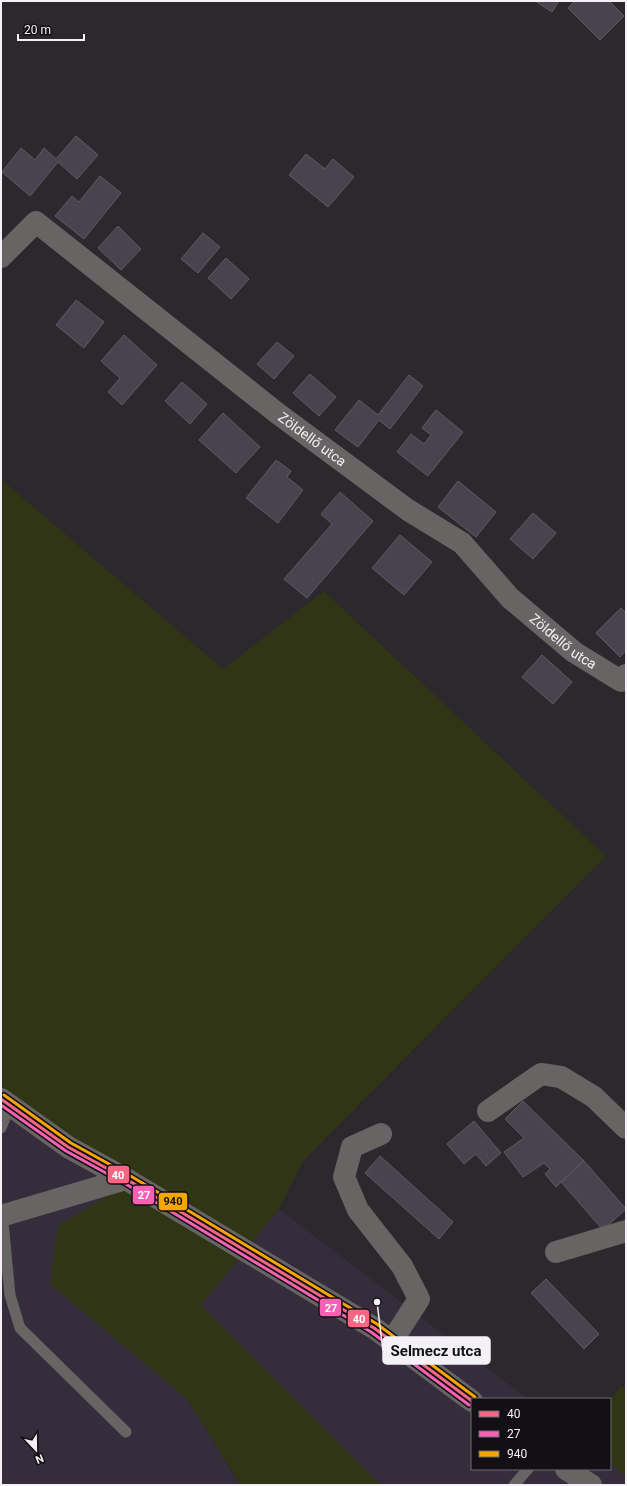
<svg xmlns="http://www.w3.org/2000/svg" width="627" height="1486" font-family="Roboto,sans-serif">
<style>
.built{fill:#352d3c}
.green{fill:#2f3515}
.building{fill:#47444f;stroke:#5e5c61}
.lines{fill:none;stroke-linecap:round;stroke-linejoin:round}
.service{stroke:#666564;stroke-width:11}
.minor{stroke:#666564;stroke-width:22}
.tertiary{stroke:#666564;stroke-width:22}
.bus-1-casing{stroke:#131015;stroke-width:6}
.bus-2-casing{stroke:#131015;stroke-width:6}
.bus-3-casing{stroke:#131015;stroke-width:6}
.bus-1{stroke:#fa6682;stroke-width:3}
.bus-2{stroke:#f860b3;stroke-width:3}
.bus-3{stroke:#f7a600;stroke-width:3}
.labels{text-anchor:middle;stroke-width:3;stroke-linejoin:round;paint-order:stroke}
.street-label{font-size:14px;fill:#f4f0f7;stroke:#131015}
.leader{fill:none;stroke:#f4f0f7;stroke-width:1.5}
.callout-dot{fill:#f4f0f7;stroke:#131015;stroke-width:1.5}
.callout{fill:#f4f0f7;stroke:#f4f0f7;stroke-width:1.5}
.callout-label{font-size:15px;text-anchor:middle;font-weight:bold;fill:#111}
.line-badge{stroke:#131015;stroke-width:1.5}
.badge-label{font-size:11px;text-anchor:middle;font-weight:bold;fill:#fff}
.pale-badge-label{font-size:11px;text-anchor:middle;font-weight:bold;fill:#111}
</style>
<rect width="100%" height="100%" fill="#2b282e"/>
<!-- built -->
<g class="built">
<polygon points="1,1111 118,1190 50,1284 187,1399 238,1482 237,1485 1,1485"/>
<polygon points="279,1209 528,1399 472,1399 472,1469 610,1469 610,1463 626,1477 626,1485 381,1485 201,1305"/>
</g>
<!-- green -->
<g class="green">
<polygon points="1,479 223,669 324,591 606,856 303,1161 279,1209 201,1305 381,1485 237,1485 238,1481 187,1399 50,1284 58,1226 117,1190 1,1111"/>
<polygon points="621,1386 626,1389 626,1477 610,1463 610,1400"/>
</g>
<!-- building -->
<g class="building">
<polygon points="535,1 559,1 552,12"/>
<polygon points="575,1 609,1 624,16 600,40 568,8"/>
<polygon points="76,136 98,155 77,179 58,162 30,196 2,172 21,148 35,160 44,148 56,159"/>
<polygon points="306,154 325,169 333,159 354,177 328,207 289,175"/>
<polygon points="100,176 121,193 84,239 55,216 72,196 79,202"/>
<polygon points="118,226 141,249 121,270 98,248"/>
<polygon points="203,233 220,247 198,273 181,259"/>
<polygon points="226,258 249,279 231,299 208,278"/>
<polygon points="76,300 104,322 84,348 56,325"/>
<polygon points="124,335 157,365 122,405 108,392 120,378 101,361"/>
<polygon points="277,342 294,356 274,379 257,364"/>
<polygon points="310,374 336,397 319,416 293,393"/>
<polygon points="409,375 423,386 390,429 379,420 358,447 335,430 359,400 378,415"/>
<polygon points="182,382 207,404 190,424 165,401"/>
<polygon points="436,410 463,432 428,476 397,452 411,434 424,444 431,435 422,428"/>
<polygon points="223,413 260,447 236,473 199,440"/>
<polygon points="276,460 291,471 287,477 303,490 278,523 246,498"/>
<polygon points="458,481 496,512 476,537 438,507"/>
<polygon points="340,492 373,521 307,598 284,579 332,524 321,514"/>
<polygon points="533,513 556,533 533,559 510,539"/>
<polygon points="400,535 432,562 404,595 372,568"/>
<polygon points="621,608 626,613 626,650 620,657 596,633"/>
<polygon points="542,655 572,682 553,704 522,677"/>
<polygon points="523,1101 584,1161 556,1187 545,1174 550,1169 544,1163 523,1177 504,1152 524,1138 505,1119"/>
<polygon points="474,1121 501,1153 486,1166 476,1154 464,1164 447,1144"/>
<polygon points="380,1156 453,1222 439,1239 365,1173"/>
<polygon points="584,1161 626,1209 603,1230 561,1182"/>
<polygon points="546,1279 599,1334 584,1349 531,1293"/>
</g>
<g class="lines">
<!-- service -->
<g class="service">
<polyline points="1,1128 10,1106"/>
<polyline points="2,1212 10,1295 20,1328 126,1432"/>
<polyline points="514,1485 528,1469"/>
</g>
<!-- minor -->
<g class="minor">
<path id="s1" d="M1,257L36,222L277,413L408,510L462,543L510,598L574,652L621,681L626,675"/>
<polyline points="488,1111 541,1074 561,1077 594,1097 626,1128"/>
<polyline points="381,1134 352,1147 344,1177 358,1210 402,1266 419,1299 392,1341"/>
<polyline points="1,1216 126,1179"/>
<polyline points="556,1252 626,1231"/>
</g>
<!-- tertiary -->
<g class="tertiary">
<polyline points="1,1099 68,1147 126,1179 374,1328 472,1401"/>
<polyline points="566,1469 591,1485"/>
</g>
<defs>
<polyline id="bus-1" points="1,1099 68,1147 126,1179 374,1328 472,1401"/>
<polyline id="bus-2" points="1,1105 66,1151 124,1183 371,1332 469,1405"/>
<polyline id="bus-3" points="4,1095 71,1143 129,1175 377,1324 475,1397"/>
</defs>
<!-- bus-1 casing -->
<use href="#bus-1" class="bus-1-casing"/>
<!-- bus-2 casing -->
<use href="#bus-2" class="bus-2-casing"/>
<!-- bus-3 casing -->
<use href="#bus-3" class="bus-3-casing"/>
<!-- bus-1 -->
<use href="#bus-1" class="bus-1"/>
<!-- bus-2 -->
<use href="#bus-2" class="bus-2"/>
<!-- bus-3 -->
<use href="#bus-3" class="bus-3"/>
</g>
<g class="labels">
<!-- street labels -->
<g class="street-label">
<text dy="5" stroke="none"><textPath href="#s1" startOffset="401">Zöldellő utca</textPath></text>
<text dy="5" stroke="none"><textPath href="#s1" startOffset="725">Zöldellő utca</textPath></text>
</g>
</g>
<!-- callouts -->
<path class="leader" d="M377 1302L383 1351"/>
<circle class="callout-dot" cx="377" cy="1302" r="4"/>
<rect class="callout" x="383" y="1337" width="107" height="27" rx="4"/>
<g class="callout-label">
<text x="436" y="1356">Selmecz utca</text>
</g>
<g class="line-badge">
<rect x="107" y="1165" width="23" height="19" rx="4" fill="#fa6682"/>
<rect x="132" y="1185" width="23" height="20" rx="4" fill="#f860b3"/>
<rect x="158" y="1192" width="30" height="19" rx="4" fill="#f7a600"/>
<rect x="319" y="1298" width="23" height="19" rx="4" fill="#f860b3"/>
<rect x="347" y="1309" width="23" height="19" rx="4" fill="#fa6682"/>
</g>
<g class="badge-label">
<text x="118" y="1179">40</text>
<text x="144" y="1199">27</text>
<text x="331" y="1312">27</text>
<text x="359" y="1323">40</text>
</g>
<g class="pale-badge-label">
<text x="173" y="1205">940</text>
</g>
<!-- border -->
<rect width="627" height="1486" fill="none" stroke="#f4f0f7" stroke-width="4"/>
<!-- legend -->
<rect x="471" y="1398" width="140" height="72" fill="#131015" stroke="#6d6a6f"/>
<rect x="479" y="1411" width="20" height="6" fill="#fa6682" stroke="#6d6a6f"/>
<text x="507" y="1418" font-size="12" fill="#f4f0f7">40</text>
<rect x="479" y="1431" width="20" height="6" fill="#f860b3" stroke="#6d6a6f"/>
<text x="507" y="1438" font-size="12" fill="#f4f0f7">27</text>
<rect x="479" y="1451" width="20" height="6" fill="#f7a600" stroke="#6d6a6f"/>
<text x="507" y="1458" font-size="12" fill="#f4f0f7">940</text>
<!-- north arrow -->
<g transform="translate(36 1450) rotate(158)" stroke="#131015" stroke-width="3" paint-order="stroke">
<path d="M0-3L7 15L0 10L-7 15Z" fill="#f4f0f7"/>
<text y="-6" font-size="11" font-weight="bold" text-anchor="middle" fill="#f4f0f7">N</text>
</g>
<!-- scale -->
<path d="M18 34v6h66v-6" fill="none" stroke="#f4f0f7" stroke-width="2"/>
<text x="24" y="34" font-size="12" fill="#f4f0f7" stroke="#131015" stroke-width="3" paint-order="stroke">20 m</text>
</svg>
